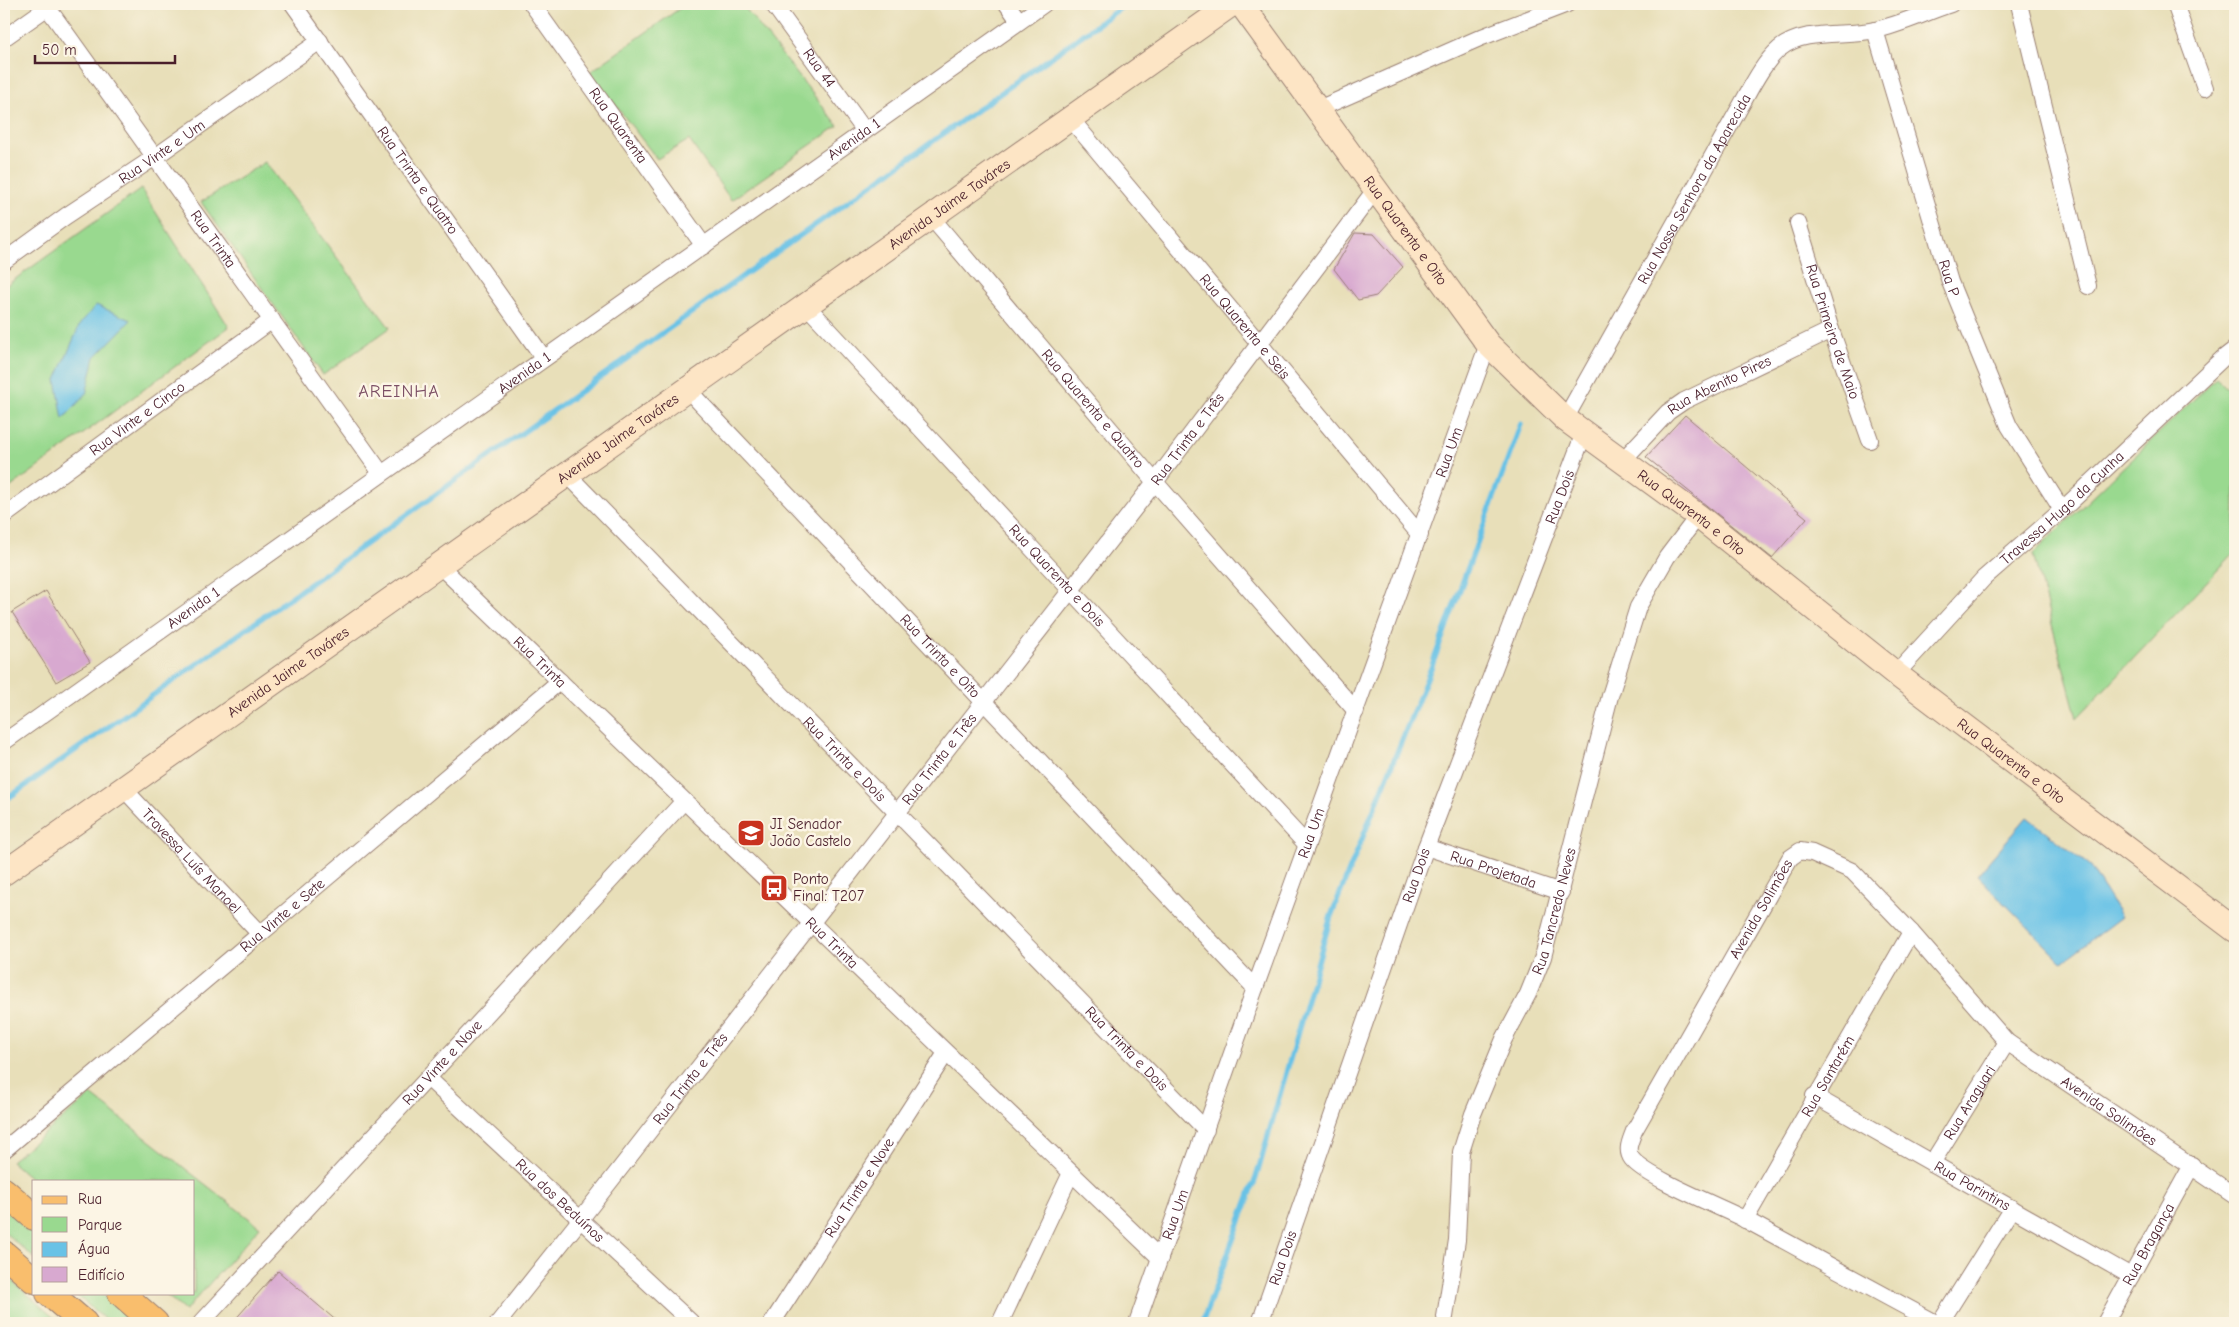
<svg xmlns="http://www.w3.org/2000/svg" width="2239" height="1327" font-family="'Comic Neue',sans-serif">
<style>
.green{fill:#99d98f;stroke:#727c5d}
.water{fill:#69c2e6;stroke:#5a7088}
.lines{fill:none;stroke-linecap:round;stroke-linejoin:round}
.stream{stroke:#69c2e6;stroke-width:5.5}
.building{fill:#d8a9d0}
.street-casing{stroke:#997f72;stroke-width:18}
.secondary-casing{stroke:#997f72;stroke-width:26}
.primary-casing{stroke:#997f72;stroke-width:28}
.street{stroke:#fff;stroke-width:16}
.secondary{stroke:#fde5c5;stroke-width:24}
.primary{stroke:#f9be6d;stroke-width:26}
.labels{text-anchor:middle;stroke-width:5;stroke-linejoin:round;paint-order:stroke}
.street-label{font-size:15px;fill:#4a1f2b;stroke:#fcf5e5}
.poi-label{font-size:15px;fill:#4a1f2b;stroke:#fcf5e5;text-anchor:start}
.quarter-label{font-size:18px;letter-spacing:1px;fill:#7c4f65;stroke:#fcf5e5}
</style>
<rect width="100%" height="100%" fill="#fcf5e5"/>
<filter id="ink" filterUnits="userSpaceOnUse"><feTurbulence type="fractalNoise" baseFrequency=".02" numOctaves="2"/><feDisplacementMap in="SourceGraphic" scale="10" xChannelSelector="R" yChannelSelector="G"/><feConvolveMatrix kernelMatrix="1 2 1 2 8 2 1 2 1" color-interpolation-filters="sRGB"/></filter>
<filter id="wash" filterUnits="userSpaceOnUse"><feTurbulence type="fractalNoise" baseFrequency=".0096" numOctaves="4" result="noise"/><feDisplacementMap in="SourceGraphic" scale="20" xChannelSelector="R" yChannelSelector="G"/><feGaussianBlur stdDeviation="1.12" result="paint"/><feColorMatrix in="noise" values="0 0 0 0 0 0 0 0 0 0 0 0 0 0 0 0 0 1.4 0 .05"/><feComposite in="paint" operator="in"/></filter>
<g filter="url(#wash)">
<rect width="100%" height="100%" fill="#e8dfb9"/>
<!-- green -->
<g class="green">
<polygon points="686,4 742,4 838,126 731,200 689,140 657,159 590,72"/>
<polygon points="265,162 390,328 323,375 201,202"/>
<polygon points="141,189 229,327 4,492 4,287"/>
<polygon points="2216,378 2235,395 2235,555 2233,554 2077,718 2033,554"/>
<polygon points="91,1095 260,1227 185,1311 164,1293 194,1293 194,1181 34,1181 11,1161"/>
<polygon points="4,1208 34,1234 34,1258 4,1232"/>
<polygon points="4,1274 60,1323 16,1323 4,1313"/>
<polygon points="74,1293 101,1293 136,1323 109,1323"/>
</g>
<!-- water -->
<g class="water">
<polygon points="96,305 131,320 95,357 86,394 63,419 56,380 80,324"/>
<polygon points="2027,817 2090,866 2121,917 2062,962 1977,875"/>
</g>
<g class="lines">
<!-- stream -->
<g class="stream">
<polyline points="4,801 1126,4"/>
<polyline points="1202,1323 1256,1178 1331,916 1431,668 1521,424"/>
</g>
</g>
<g id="blocks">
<!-- building -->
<g class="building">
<polygon points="1355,233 1374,234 1403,267 1376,296 1358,300 1334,269"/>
<polygon points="1685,415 1807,518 1772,558 1646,457"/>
<polygon points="46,591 90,662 56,682 12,612"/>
<polygon points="278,1271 339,1323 232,1323"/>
</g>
</g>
</g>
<g filter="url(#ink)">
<use href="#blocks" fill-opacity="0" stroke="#997f72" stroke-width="1"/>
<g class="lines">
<defs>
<g id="street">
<path id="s1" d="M45,4L381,473"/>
<path id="s2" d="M293,4L543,357"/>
<path id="s3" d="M532,4L704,246"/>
<path id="s4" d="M773,4L865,131"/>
<polyline points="1007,4 1019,21"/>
<polyline points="2019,4 2088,286"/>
<polyline points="2175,4 2205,88"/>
<path id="s5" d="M1875,30L1950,282L2009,426L2062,510"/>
<polyline points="4,38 48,7"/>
<polyline points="1316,110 1482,37 1567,4"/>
<path id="s6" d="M1070,118L1420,535"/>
<path id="s7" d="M931,217L1155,482L1356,711"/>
<path id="s8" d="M1798,223L1831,330L1870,440"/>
<path id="s9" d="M4,261L66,216L155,157L320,41"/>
<path id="s10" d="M806,305L1307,845"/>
<path id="s11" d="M687,389L1255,988"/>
<path id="s12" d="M1565,419L1739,109C1750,90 1762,64 1779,49C1804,28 1845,37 1875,30C1900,25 1926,12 1951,4"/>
<path id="s13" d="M1623,460L1668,412L1684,401L1831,330"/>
<path id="s14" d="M567,474L1206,1130"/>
<path id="s15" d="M4,516L272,320"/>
<path id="s16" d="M439,565L1160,1258"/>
<path id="s17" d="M1896,674L1984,578L2062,510L2222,359L2235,349"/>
<path id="s18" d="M4,742L1044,4"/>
<path id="s19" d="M123,788L260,934"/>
<path id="s20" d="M1426,847L1561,892"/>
<path id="s21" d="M428,1078L692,1323"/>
<path id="s22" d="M1814,1096L2131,1276"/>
<path id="s23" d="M4,1150L560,681"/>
<path id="s24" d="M1932,1163L2007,1042"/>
<path id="s25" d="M1745,1220L1911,932"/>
<path id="s26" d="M1445,1317L1457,1240L1461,1152L1473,1114L1504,1039L1528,994L1543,957L1610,696L1638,607L1667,557L1698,516"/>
<path id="s27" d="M201,1323L684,801"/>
<path id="s28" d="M498,1323L580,1220L1155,482L1375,190"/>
<path id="s29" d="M772,1323L946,1053"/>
<polyline points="1000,1323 1071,1173"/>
<path id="s30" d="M1137,1323L1255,988L1488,344"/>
<path id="s31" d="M1260,1323L1426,847L1584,433"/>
<path id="s32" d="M1936,1323C1872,1289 1809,1254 1746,1220C1721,1207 1647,1178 1632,1159C1625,1150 1631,1140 1634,1131L1790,858L1800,851L1812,853L1852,871L1911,932L2007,1042L2235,1196"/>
<polyline points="1940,1323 2012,1208"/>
<path id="s33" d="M2105,1323L2192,1165"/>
</g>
<g id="secondary">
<path id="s34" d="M1241,4L1488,344L1565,419L1698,516L1896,674L2235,930"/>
<path id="s35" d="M4,873L1232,4"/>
</g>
<g id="primary">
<polyline points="4,1191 34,1217"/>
<polyline points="4,1254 34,1280"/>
<polyline points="49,1293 84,1323"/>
<polyline points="121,1293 155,1323"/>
</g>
</defs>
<!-- street casing -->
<use href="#street" class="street-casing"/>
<!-- secondary casing -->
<use href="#secondary" class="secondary-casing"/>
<!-- primary casing -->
<use href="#primary" class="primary-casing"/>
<!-- street -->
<use href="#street" class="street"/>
<!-- secondary -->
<use href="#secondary" class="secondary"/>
<!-- primary -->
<use href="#primary" class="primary"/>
</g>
</g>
<!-- icons -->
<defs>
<symbol id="school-square" viewBox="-11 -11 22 22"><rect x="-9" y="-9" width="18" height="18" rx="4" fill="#c8321e" stroke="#fcf5e5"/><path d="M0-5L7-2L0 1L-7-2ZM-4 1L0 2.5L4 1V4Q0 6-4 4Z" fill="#fff"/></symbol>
<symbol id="bus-square" viewBox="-11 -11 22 22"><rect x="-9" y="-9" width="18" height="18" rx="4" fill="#c8321e" stroke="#fcf5e5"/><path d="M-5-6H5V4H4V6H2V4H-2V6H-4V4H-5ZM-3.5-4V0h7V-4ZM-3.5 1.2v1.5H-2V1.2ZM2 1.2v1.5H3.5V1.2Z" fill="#fff"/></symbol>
</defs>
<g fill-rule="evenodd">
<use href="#school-square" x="735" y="817" width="32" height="32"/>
<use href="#bus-square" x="758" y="872" width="32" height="32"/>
</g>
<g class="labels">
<!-- street labels -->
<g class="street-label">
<text dy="5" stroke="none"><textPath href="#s4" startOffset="79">Rua 44</textPath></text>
<text dy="5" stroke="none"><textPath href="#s3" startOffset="149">Rua Quarenta</textPath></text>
<text dy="5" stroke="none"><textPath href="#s18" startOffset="1042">Avenida 1</textPath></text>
<text dy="5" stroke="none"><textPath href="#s9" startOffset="192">Rua Vinte e Um</textPath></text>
<text dy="5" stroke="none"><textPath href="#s2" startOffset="216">Rua Trinta e Quatro</textPath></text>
<text dy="5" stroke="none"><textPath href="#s12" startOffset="264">Rua Nossa Senhora da Aparecida</textPath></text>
<text dy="5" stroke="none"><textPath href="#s35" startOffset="1158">Avenida Jaime Taváres</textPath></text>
<text dy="5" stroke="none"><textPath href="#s34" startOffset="280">Rua Quarenta e Oito</textPath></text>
<text dy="5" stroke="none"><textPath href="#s1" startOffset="289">Rua Trinta</textPath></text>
<text dy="5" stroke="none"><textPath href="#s5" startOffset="259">Rua P</textPath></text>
<text dy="5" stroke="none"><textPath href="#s6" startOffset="272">Rua Quarenta e Seis</textPath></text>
<text dy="5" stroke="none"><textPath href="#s8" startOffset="114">Rua Primeiro de Maio</textPath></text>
<text dy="5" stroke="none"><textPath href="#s18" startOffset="638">Avenida 1</textPath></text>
<text dy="5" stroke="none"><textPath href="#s13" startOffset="124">Rua Abenito Pires</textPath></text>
<text dy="5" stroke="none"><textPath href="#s7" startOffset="251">Rua Quarenta e Quatro</textPath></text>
<text dy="5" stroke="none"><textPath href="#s15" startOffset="165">Rua Vinte e Cinco</textPath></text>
<text dy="5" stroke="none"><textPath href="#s35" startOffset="752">Avenida Jaime Taváres</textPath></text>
<text dy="5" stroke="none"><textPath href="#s28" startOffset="1121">Rua Trinta e Três</textPath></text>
<text dy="5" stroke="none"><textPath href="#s30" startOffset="925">Rua Um</textPath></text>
<text dy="5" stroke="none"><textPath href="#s31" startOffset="879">Rua Dois</textPath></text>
<text dy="5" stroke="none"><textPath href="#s17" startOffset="235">Travessa Hugo da Cunha</textPath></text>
<text dy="5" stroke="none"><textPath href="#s34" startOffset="685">Rua Quarenta e Oito</textPath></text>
<text dy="5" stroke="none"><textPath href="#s10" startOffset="369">Rua Quarenta e Dois</textPath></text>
<text dy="5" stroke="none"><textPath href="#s18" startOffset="232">Avenida 1</textPath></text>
<text dy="5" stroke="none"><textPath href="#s11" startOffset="368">Rua Trinta e Oito</textPath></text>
<text dy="5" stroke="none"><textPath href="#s16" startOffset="140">Rua Trinta</textPath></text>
<text dy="5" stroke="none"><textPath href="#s35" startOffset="348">Avenida Jaime Taváres</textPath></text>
<text dy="5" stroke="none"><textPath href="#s14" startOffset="398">Rua Trinta e Dois</textPath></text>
<text dy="5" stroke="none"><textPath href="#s28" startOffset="716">Rua Trinta e Três</textPath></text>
<text dy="5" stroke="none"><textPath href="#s34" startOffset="1090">Rua Quarenta e Oito</textPath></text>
<text dy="5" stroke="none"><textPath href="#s30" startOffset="520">Rua Um</textPath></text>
<text dy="5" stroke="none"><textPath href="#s19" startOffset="100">Travessa Luís Manoel</textPath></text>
<text dy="5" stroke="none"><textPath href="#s20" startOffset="71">Rua Projetada</textPath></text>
<text dy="5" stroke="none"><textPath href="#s31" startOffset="474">Rua Dois</textPath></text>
<text dy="5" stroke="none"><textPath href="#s32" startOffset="631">Avenida Solimões</textPath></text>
<text dy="5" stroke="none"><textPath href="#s26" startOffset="425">Rua Tancredo Neves</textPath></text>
<text dy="5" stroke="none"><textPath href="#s23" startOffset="364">Rua Vinte e Sete</textPath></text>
<text dy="5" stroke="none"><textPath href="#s16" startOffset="545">Rua Trinta</textPath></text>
<text dy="5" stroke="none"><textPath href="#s14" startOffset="802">Rua Trinta e Dois</textPath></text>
<text dy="5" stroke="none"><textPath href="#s27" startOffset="355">Rua Vinte e Nove</textPath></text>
<text dy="5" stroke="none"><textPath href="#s25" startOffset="166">Rua Santarém</textPath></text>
<text dy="5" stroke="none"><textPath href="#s28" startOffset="311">Rua Trinta e Três</textPath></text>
<text dy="5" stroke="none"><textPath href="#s24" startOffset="71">Rua Araguari</textPath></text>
<text dy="5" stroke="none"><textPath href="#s32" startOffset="1112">Avenida Solimões</textPath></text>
<text dy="5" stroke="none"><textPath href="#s22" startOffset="182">Rua Parintins</textPath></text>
<text dy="5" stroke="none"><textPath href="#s29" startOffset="161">Rua Trinta e Nove</textPath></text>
<text dy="5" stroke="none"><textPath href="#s21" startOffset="180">Rua dos Beduínos</textPath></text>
<text dy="5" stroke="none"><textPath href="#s30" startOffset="115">Rua Um</textPath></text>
<text dy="5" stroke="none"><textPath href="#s33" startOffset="90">Rua Bragança</textPath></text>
<text dy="5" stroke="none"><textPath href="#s31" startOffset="69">Rua Dois</textPath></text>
</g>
<!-- poi labels -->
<g class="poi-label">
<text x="770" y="829">JI Senador<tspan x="770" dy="17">João Castelo</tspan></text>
<text x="793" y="884">Ponto<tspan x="793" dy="17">Final: T207</tspan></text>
</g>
<!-- quarter labels -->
<g class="quarter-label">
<text x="399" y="397">AREINHA</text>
</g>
</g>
<!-- margin -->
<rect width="2239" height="1327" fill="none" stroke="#fcf5e5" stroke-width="20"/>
<!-- legend -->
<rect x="32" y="1180" width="162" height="115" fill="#fcf5e5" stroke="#b59f9b"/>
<rect x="42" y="1196" width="25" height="8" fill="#f9be6d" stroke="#b59f9b"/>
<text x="78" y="1204" font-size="15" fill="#4a1f2b">Rua</text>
<rect x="42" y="1217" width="25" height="15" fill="#99d98f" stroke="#b59f9b"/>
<text x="78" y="1230" font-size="15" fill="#4a1f2b">Parque</text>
<rect x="42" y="1242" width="25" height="15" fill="#69c2e6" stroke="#b59f9b"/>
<text x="78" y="1254" font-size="15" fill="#4a1f2b">Água</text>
<rect x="42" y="1267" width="25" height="15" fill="#d8a9d0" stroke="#b59f9b"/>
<text x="78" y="1280" font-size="15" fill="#4a1f2b">Edifício</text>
<!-- scale -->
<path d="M35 55v8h140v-8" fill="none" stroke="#4a1f2b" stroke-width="2.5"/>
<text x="42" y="55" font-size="15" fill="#4a1f2b" stroke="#fcf5e5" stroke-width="4" paint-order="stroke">50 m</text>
</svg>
